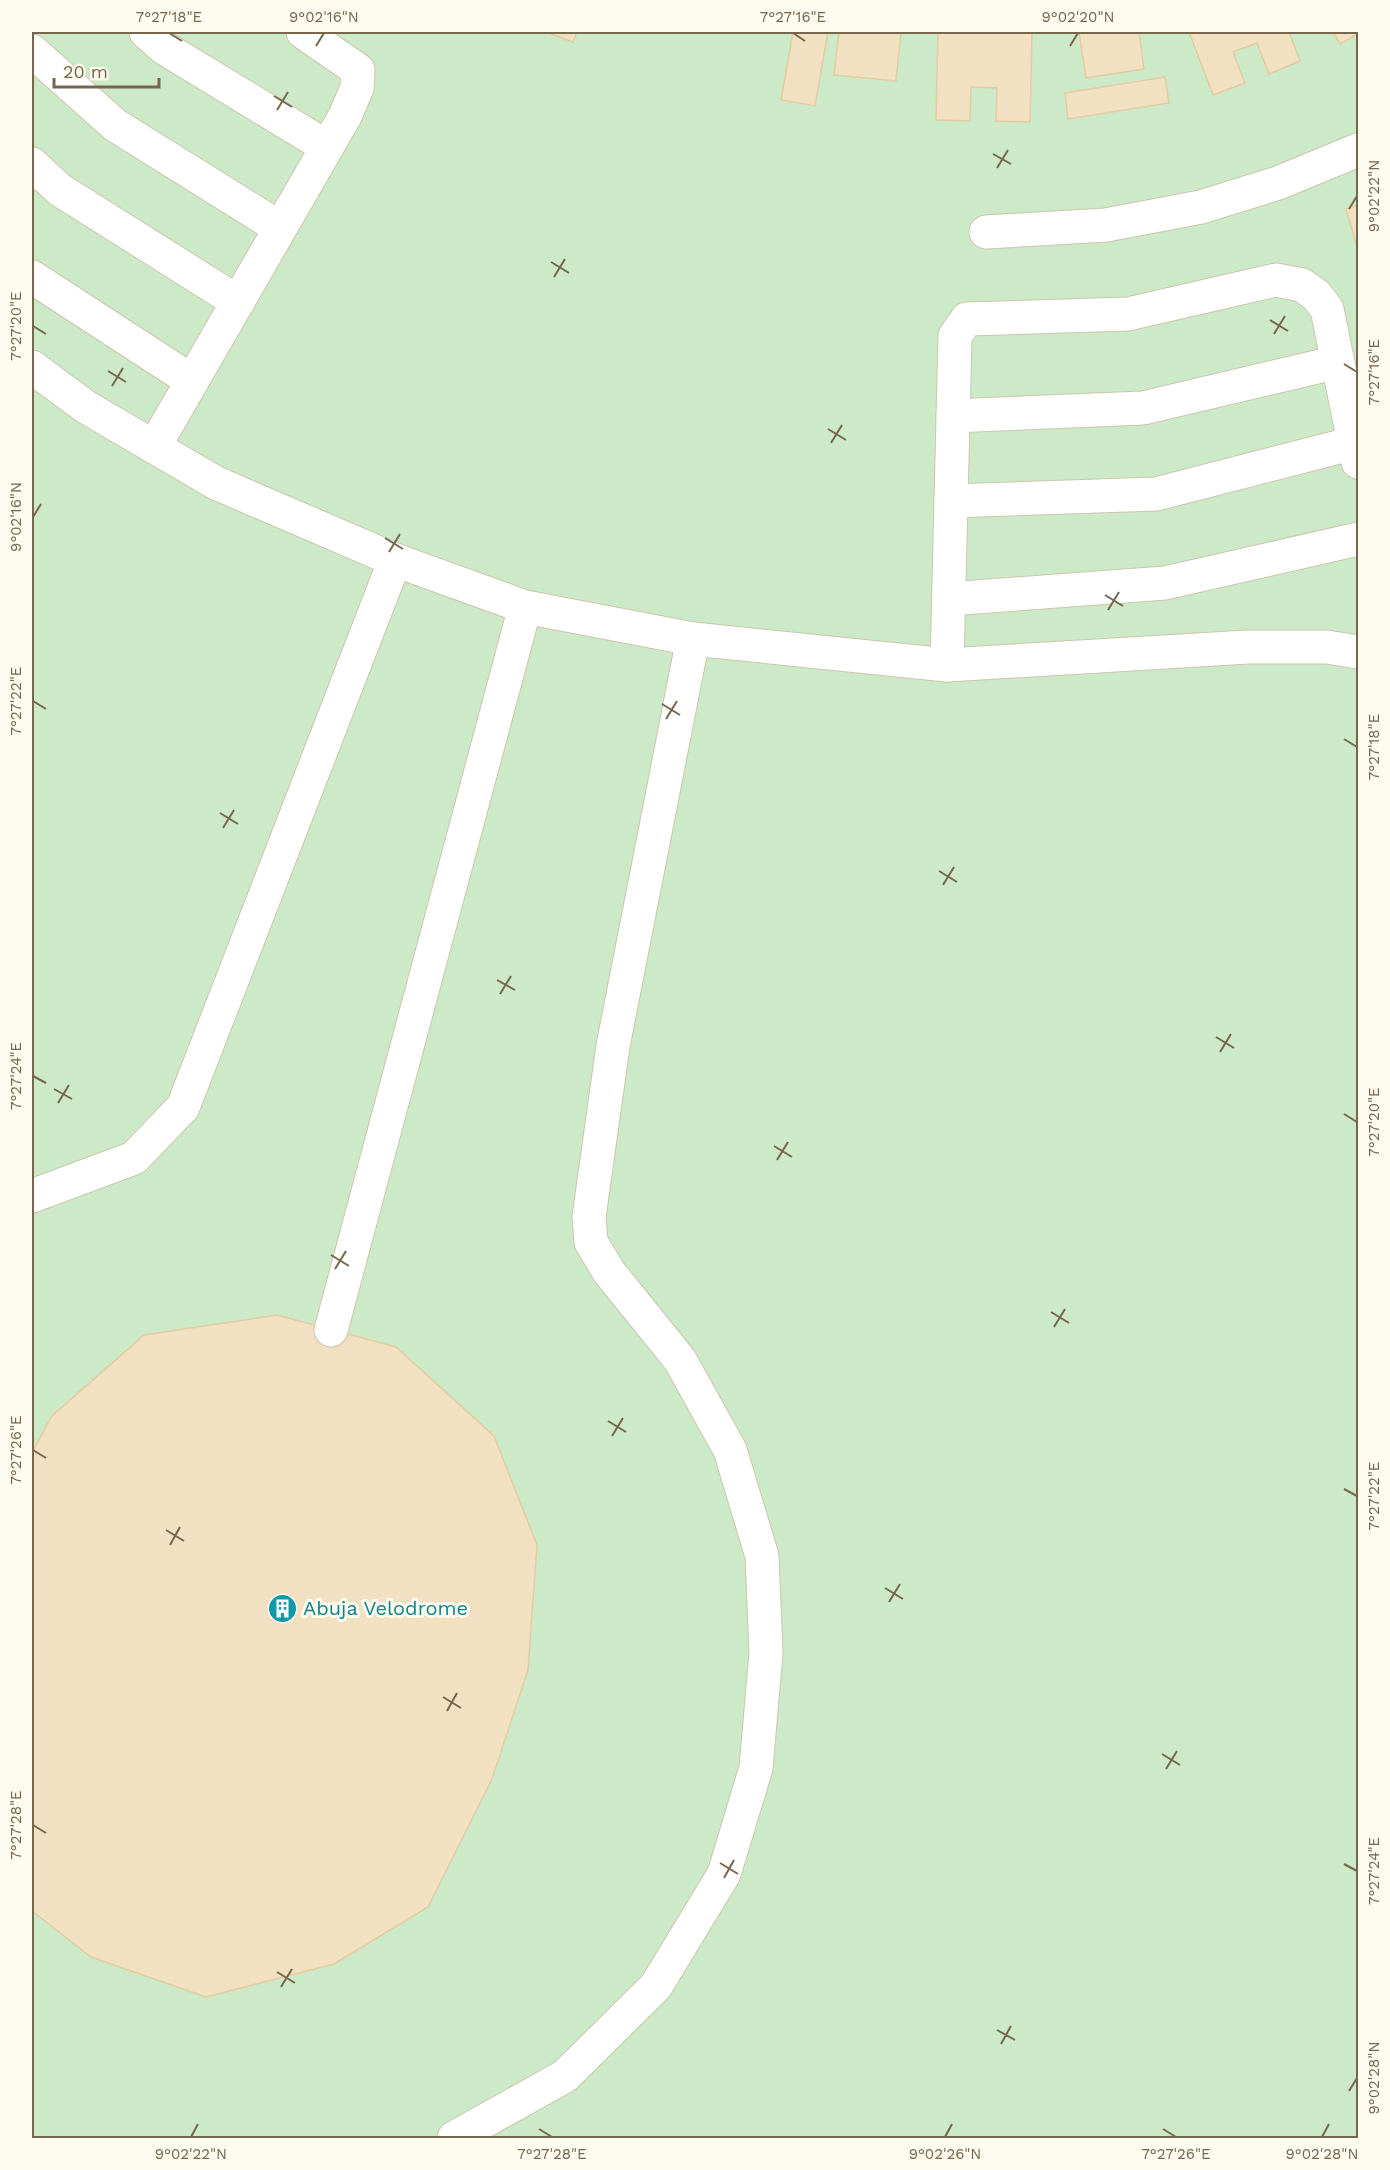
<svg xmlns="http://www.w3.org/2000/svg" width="1390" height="2170" font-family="'Work Sans',sans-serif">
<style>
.green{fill:#cceac7}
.building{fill:#f1e0c1;stroke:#e3cca2;stroke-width:1.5}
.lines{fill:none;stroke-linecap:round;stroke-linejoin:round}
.minor-casing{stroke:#cec5af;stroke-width:35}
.minor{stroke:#fff;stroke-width:33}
.ticks{fill:none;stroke:#76664d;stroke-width:2}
.labels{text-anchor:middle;stroke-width:6;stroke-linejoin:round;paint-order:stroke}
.culture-label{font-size:20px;fill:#0d838f;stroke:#fefcef;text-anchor:start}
.neatline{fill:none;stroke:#76664d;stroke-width:2}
.ticks-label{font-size:15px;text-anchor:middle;fill:#76664d}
</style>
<rect width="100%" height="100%" fill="#fcf9e9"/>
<!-- green -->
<rect class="green" x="32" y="32" width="1326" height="2106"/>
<!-- building -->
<g class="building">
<polygon points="546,32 577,32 573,42"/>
<polygon points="793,32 828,32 815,106 781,100"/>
<polygon points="839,32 901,32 896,81 834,75"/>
<polygon points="938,32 1032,32 1030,122 996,121 997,88 971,87 970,121 936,120"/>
<polygon points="1079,32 1139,32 1144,69 1086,78"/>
<polygon points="1189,32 1289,32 1300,61 1269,74 1257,43 1233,52 1245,83 1213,95"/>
<polygon points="1333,32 1358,32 1358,34 1340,44"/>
<polygon points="1165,77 1169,103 1068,119 1065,93"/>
<polygon points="1358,205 1358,250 1346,209"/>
<polygon points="277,1315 396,1347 494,1436 537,1545 528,1670 492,1779 428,1907 334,1964 206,1997 91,1957 32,1911 32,1452 52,1416 144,1335"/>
</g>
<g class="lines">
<defs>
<g id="minor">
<polyline points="146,32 164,48 327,147"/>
<polyline points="32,51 115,125 280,228"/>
<polyline points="32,164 60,190 238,302"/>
<polyline points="986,232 1106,225 1201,207 1278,183 1358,150"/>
<polyline points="32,277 192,381"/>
<polyline points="32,367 86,407 216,483 395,560 525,607 693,639 947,665 1248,647 1327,647 1358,652"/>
<polyline points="953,416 1143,408 1338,362"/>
<polyline points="154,447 345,116 357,88 358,70 303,32"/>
<polyline points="951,501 1156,494 1354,443"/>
<polyline points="949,599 1165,583 1358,539"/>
<polyline points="947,665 955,336 967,319 1128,314 1276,280 1302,285 1316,295 1327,309 1358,462"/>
<polyline points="32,1196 134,1158 183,1107 395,560"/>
<polyline points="331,1330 525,607"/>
<polyline points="454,2138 565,2076 656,1986 724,1874 756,1768 766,1653 762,1556 730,1450 680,1360 609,1272 591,1242 589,1217 613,1046 693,639"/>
</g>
</defs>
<!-- minor casing -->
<use href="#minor" class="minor-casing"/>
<!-- minor -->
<use href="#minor" class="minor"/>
</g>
<!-- ticks -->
<path class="ticks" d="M169,33L182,41M793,33L805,41M316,46L324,33M1070,46L1078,33M274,96L292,107M277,110L288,92M993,154L1011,164M997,168L1008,150M1349,209L1357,196M551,262L569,273M554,277L565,259M1270,320L1288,331M33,326L46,334M1274,334L1285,316M1344,364L1357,372M108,371L126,382M112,386L123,368M828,429L846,440M831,443L842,425M33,517L41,504M385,538L403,549M389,552L400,534M1105,595L1123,606M1108,610L1119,592M33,701L46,709M662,704L680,715M666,719L677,701M1344,739L1357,747M220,813L238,824M223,828L234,810M939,871L957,882M943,885L954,867M497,980L515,990M500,994L511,976M1216,1037L1234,1048M1220,1052L1231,1034M33,1076L46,1083M54,1089L72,1099M58,1103L69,1085M1344,1114L1357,1122M774,1146L792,1157M777,1160L788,1142M331,1255L349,1266M335,1269L346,1251M1051,1312L1069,1323M1054,1327L1065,1309M608,1421L626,1432M612,1436L623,1418M33,1450L46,1458M1344,1489L1357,1496M166,1530L184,1541M170,1545L180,1527M885,1588L903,1599M889,1602L900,1584M443,1697L461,1708M447,1711L457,1693M1162,1754L1180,1765M1166,1769L1177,1751M33,1825L46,1833M720,1863L738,1874M1344,1864L1357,1871M724,1878L734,1860M277,1972L295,1983M281,1987L292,1969M997,2030L1015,2040M1001,2044L1011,2026M1349,2091L1357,2078M539,2129L552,2137M1163,2129L1176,2137M191,2137L198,2124M945,2137L952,2124M1322,2137L1329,2124"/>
<!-- icons -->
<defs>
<symbol id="building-disc" viewBox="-11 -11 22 22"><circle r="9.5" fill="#0f9aa8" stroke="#fefcef"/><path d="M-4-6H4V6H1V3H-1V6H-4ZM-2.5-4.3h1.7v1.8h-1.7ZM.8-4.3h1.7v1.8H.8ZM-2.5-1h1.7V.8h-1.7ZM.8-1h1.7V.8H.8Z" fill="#fff"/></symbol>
</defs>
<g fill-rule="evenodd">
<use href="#building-disc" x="266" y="1592" width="33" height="33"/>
</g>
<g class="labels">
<!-- culture labels -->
<g class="culture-label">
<text x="303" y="1615">Abuja Velodrome</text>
</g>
</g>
<!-- border -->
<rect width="1390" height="2170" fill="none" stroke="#fefcef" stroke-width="66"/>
<!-- scale -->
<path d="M54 78v9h105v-9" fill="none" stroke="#76664d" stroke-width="3"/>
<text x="63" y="78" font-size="18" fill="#76664d" stroke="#fefcef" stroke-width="4.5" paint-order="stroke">20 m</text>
<rect x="33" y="33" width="1324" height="2104" class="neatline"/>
<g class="ticks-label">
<text x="169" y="22">7°27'18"E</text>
<text x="324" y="22">9°02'16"N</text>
<text x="793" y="22">7°27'16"E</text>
<text x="1078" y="22">9°02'20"N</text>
<text transform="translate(1374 196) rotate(-90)" y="5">9°02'22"N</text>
<text transform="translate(16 326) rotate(-90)" y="5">7°27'20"E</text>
<text transform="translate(1374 372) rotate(-90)" y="5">7°27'16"E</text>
<text transform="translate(16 517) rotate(-90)" y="5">9°02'16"N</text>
<text transform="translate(16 701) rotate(-90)" y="5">7°27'22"E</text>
<text transform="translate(1374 747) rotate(-90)" y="5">7°27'18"E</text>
<text transform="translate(16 1076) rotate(-90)" y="5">7°27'24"E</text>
<text transform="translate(1374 1122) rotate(-90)" y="5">7°27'20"E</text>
<text transform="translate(16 1450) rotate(-90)" y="5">7°27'26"E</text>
<text transform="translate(1374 1496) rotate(-90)" y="5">7°27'22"E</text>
<text transform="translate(16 1825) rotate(-90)" y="5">7°27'28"E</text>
<text transform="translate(1374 1871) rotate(-90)" y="5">7°27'24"E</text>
<text transform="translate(1374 2078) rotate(-90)" y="5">9°02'28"N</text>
<text x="191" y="2159">9°02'22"N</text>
<text x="552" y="2159">7°27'28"E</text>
<text x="945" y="2159">9°02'26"N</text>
<text x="1176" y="2159">7°27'26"E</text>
<text x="1322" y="2159">9°02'28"N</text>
</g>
</svg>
